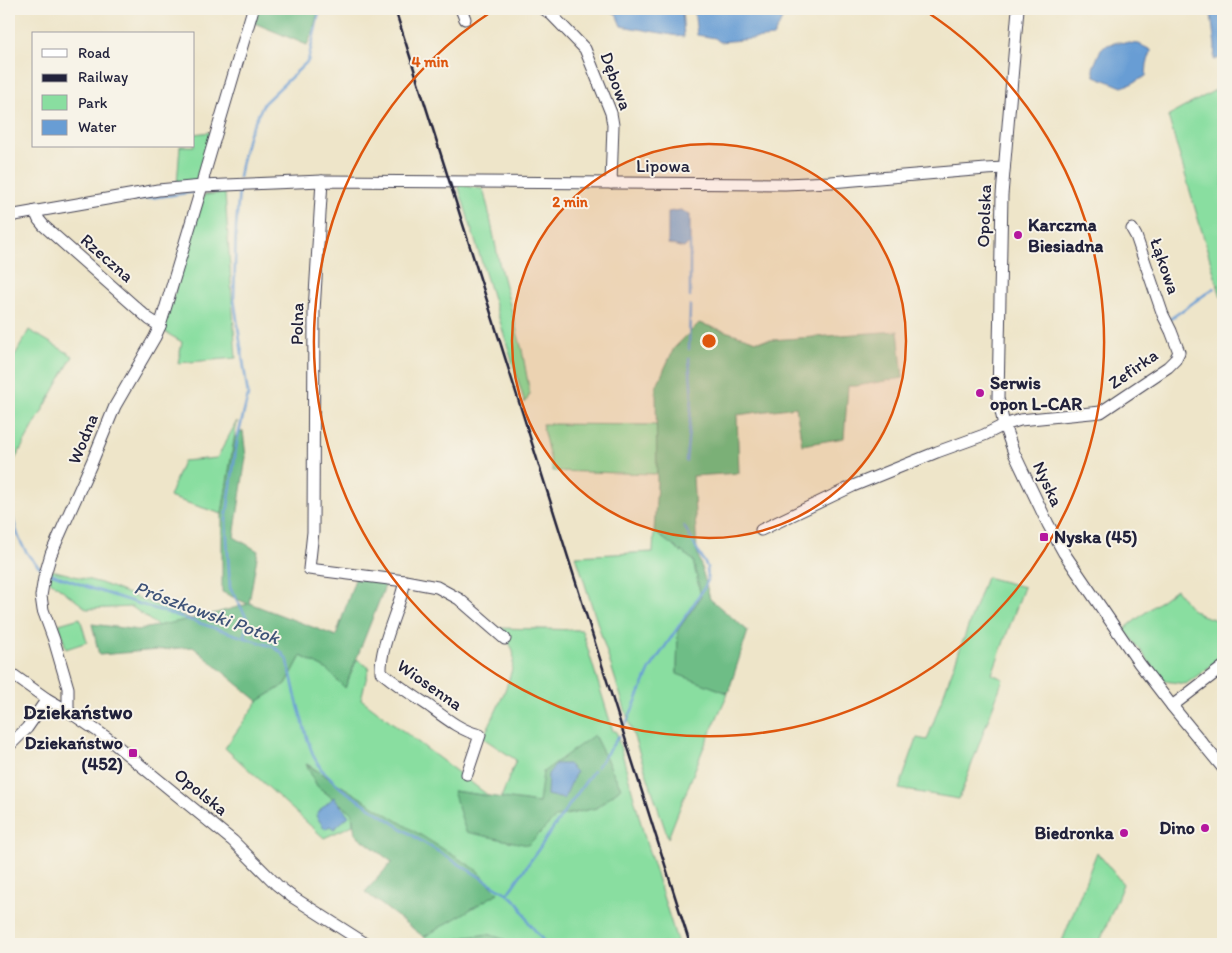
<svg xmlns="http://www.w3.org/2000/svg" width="1232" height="953" font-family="Itim,sans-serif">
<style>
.green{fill:#89dea0;stroke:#56806e}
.forest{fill:#6ebd86;stroke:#487060}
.water{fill:#689dd4;stroke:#456088}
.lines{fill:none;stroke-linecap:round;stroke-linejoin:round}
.stream{stroke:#689dd4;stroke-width:2.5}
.minor-casing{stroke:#413f50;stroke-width:13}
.minor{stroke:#fff;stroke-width:11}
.rail{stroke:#22223b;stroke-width:2.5}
.ring{fill:none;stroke:#de560e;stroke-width:2.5}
.poi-dot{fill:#b5179e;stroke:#f7f3e8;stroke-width:2}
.labels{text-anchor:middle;stroke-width:4;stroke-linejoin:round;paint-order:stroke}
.street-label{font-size:18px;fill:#22223b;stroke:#f7f3e8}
.poi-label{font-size:18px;font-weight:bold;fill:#22223b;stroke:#f7f3e8;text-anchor:start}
.water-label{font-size:19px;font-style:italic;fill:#3e5378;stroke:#f7f3e8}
.quarter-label{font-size:20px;font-weight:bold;fill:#22223b;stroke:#f7f3e8}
.centre{fill:#de560e;stroke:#f7f3e8;stroke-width:2.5}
.ring-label{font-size:15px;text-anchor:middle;font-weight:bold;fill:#de560e;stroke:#f7f3e8;stroke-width:4;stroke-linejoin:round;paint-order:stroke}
</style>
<rect width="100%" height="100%" fill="#f7f3e8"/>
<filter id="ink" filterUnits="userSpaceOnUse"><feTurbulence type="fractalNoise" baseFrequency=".02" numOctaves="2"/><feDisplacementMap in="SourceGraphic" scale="10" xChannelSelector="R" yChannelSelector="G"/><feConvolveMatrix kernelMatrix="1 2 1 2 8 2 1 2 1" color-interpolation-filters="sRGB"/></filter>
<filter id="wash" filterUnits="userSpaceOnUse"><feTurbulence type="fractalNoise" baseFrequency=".0096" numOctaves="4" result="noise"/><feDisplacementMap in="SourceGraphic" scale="20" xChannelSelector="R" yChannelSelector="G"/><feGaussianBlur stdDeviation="1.12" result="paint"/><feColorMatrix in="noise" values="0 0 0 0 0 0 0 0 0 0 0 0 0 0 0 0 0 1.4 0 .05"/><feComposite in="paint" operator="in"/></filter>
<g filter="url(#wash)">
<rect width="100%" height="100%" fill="#eee5c9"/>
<!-- green -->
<g class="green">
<polygon points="1223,86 1223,296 1221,297 1168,116"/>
<polygon points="210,132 198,181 177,184 180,146 194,146 194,134"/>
<polygon points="458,185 483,189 488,208 500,267 522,350 530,394 525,403"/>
<polygon points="225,193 236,358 178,363 182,342 163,331 204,195"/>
<polygon points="29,330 73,356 9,470 9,366"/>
<polygon points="237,421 222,514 169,497 183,461 217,458"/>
<polygon points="542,424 657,425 657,474 553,471"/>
<polygon points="654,532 693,560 701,597 678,630 677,673 728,693 703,749 668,838 628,719 576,556 653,552"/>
<polygon points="52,570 101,583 192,619 158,626 132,607 87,609 49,580"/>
<polygon points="986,577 1024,587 992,674 1003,679 959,799 899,789 917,738 927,740"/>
<polygon points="1176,589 1190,608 1201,615 1223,622 1223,657 1186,684 1164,681 1124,629"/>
<polygon points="80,618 87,642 66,649 59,624"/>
<path d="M498,628L582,630L613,731H616L646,842L678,944H424L427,940L424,937L436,929L483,877L307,764L317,786L352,813L353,825L324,838L225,748L258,701L286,684L301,656L326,669L345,688L357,659L369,668L361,699L489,796L453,791L528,845L556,817L596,808L621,788L594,736L539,803L501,798L516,760L483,738C492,719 518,670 513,651C511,644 502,634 498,628Z"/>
<polygon points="1097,852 1123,884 1099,944 1061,944"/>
</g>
<!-- forest -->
<g class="forest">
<polygon points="256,9 319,9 312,34 307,45 252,22"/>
<polygon points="699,323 757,341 898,331 903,378 856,386 848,386 844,438 802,445 796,407 737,415 739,473 693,476 697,551 710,599 748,631 728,693 677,674 678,630 701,597 693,560 654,532 657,483 656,387 674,348"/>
<polygon points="243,431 246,457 234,537 258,551 249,603 336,636 355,579 387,581 345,688 326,669 301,656 286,684 258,701 193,647 99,655 92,624 138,630 209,615 248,604 222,592 222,514 235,437"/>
<polygon points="594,735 621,788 596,808 556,817 528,845 466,832 453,791 539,803 543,772"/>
<polygon points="306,764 477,870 498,893 424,937 365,892 392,862 355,834 352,813 317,786"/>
<polygon points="488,934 506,940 505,944 451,944 460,938"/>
</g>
<!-- water -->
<g class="water">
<polygon points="605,9 682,9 684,37 621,26 616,14"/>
<polygon points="694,9 788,9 785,10 780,24 773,37 720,42 715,38 697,35"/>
<polygon points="1213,12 1218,12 1223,17 1223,57 1214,60 1215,46 1211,14"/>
<polygon points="1118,42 1139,44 1151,50 1151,52 1147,64 1146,76 1131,84 1122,87 1095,76 1093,68 1101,49 1104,46"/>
<polygon points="681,210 690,215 690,242 684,248 668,244 668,212"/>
<polygon points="556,764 568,764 576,772 564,799 547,795 548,774"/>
<polygon points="334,797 349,816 334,829 330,826 325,829 316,816 322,808"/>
</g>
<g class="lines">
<!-- stream -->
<g class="stream">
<polyline points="239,177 242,161 249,133 264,103 308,61 320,9"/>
<polyline points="238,190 239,190 236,228 234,299 248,395 237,441 226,521 230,588 247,618 245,638"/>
<polyline points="208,191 225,191"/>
<polyline points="135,200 195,192"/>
<polyline points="690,242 690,297"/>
<polyline points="1170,319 1214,288"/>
<polyline points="689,349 690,305"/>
<polyline points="686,461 692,398 689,358"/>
<path d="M9,493C11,505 12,518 16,529C20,544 30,561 43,569"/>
<polyline points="50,573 93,589 274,647 282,653 288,661 296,698 308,741 314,757 321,769 342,789 421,841 508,894 519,904 529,923 546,944"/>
<polyline points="626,724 650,669 703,590 708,580 707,567 684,526"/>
<polyline points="597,767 619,736"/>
<polyline points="508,893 593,771"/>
</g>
</g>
</g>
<g filter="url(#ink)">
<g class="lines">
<defs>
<g id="minor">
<polyline points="461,9 465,19"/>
<polyline points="544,9 551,14 585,49 607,103 611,113 613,125 611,183"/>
<polyline points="1018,9 1002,195 998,398 1004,425 1014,453 1048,524 1064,553 1139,663 1172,706 1223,768"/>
<polyline points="322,181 314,311 313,532 309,569 405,581 437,587 459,599 505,639"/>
<polyline points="35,211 39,220 44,226 149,319 160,326"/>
<polyline points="9,216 158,190 202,186 322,181 785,184 831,182 986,169 1004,168"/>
<polyline points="761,530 853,486 937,452 984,435 1004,425 1020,420 1101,412 1168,367 1175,360 1179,352 1171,331 1163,315 1136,236 1132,229"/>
<path d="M405,581C399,610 380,644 381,672C396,684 412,695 429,706C444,717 461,731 480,735L467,774"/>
<polyline points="9,672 47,699 68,711 106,737 233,841 277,885 291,896 366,944"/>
<polyline points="1172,706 1223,667"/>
<polyline points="68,711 68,688 54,640 43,610 41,596 44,578 51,554 92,462 115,406 155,337 160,326 202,186 204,175 253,9"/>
<polyline points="9,746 27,728 47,699"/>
</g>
</defs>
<!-- minor casing -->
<use href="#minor" class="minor-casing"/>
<!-- minor -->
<use href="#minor" class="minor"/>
<!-- rail -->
<polyline class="rail" points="395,9 690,944"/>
</g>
</g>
<!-- distance rings -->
<circle cx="709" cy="341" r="197" fill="#de560e" fill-opacity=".12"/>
<g class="ring">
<circle cx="709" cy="341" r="197"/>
<path d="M924 10A395 395 0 1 1 494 10"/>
</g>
<!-- markers -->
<g class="poi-dot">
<circle cx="1018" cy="235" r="5"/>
<circle cx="980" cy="393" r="5"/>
<rect x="1039" y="532" width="10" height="10" rx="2.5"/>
<rect x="128" y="748" width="10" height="10" rx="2.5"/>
<circle cx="1205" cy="828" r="5"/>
<circle cx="1124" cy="833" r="5"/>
</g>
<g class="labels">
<!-- street labels -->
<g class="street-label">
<text transform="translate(616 81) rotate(70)" y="6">Dębowa</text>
<text x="663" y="172">Lipowa</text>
<text transform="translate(984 216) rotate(-88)" y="6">Opolska</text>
<text transform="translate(107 258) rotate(41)" y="6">Rzeczna</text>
<text transform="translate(1165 266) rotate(71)" y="6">Łąkowa</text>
<text transform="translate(297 324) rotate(-89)" y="6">Polna</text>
<text transform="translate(1133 369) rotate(-35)" y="6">Zefirka</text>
<text transform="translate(83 439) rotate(-68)" y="6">Wodna</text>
<text transform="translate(1048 484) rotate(65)" y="6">Nyska</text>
<text transform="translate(430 685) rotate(35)" y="6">Wiosenna</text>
<text transform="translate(201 792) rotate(39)" y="6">Opolska</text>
</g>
<!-- poi labels -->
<g class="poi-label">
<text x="1028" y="231">Karczma<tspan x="1028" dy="21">Biesiadna</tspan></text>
<text x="990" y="389">Serwis<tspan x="990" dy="21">opon L-CAR</tspan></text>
<text x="1054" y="543">Nyska (45)</text>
<text x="123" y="749" text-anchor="end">Dziekaństwo<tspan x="123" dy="21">(452)</tspan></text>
<text x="1195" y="834" text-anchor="end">Dino</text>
<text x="1114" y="839" text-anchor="end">Biedronka</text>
</g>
<!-- water labels -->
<g class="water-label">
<text transform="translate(207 612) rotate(20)" y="7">Prószkowski Potok</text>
</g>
<!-- quarter labels -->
<g class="quarter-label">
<text x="78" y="719">Dziekaństwo</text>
</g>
</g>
<circle cx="709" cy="341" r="8" class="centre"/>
<g class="ring-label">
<text x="430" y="67">4 min</text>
<text x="570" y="207">2 min</text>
</g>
<!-- margin -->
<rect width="1232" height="953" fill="none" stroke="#f7f3e8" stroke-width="30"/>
<!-- legend -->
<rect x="32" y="32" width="162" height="115" fill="#f7f3e8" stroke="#a29fa3"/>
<rect x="42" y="49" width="25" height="8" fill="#ffffff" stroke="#a29fa3"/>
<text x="78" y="58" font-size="15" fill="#22223b">Road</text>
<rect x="42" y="74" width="25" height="8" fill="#22223b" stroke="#a29fa3"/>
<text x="78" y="82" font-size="15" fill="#22223b">Railway</text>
<rect x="42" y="95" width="25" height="15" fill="#89dea0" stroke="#a29fa3"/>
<text x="78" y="108" font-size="15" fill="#22223b">Park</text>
<rect x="42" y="120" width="25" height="15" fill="#689dd4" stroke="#a29fa3"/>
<text x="78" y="132" font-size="15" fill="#22223b">Water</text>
</svg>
